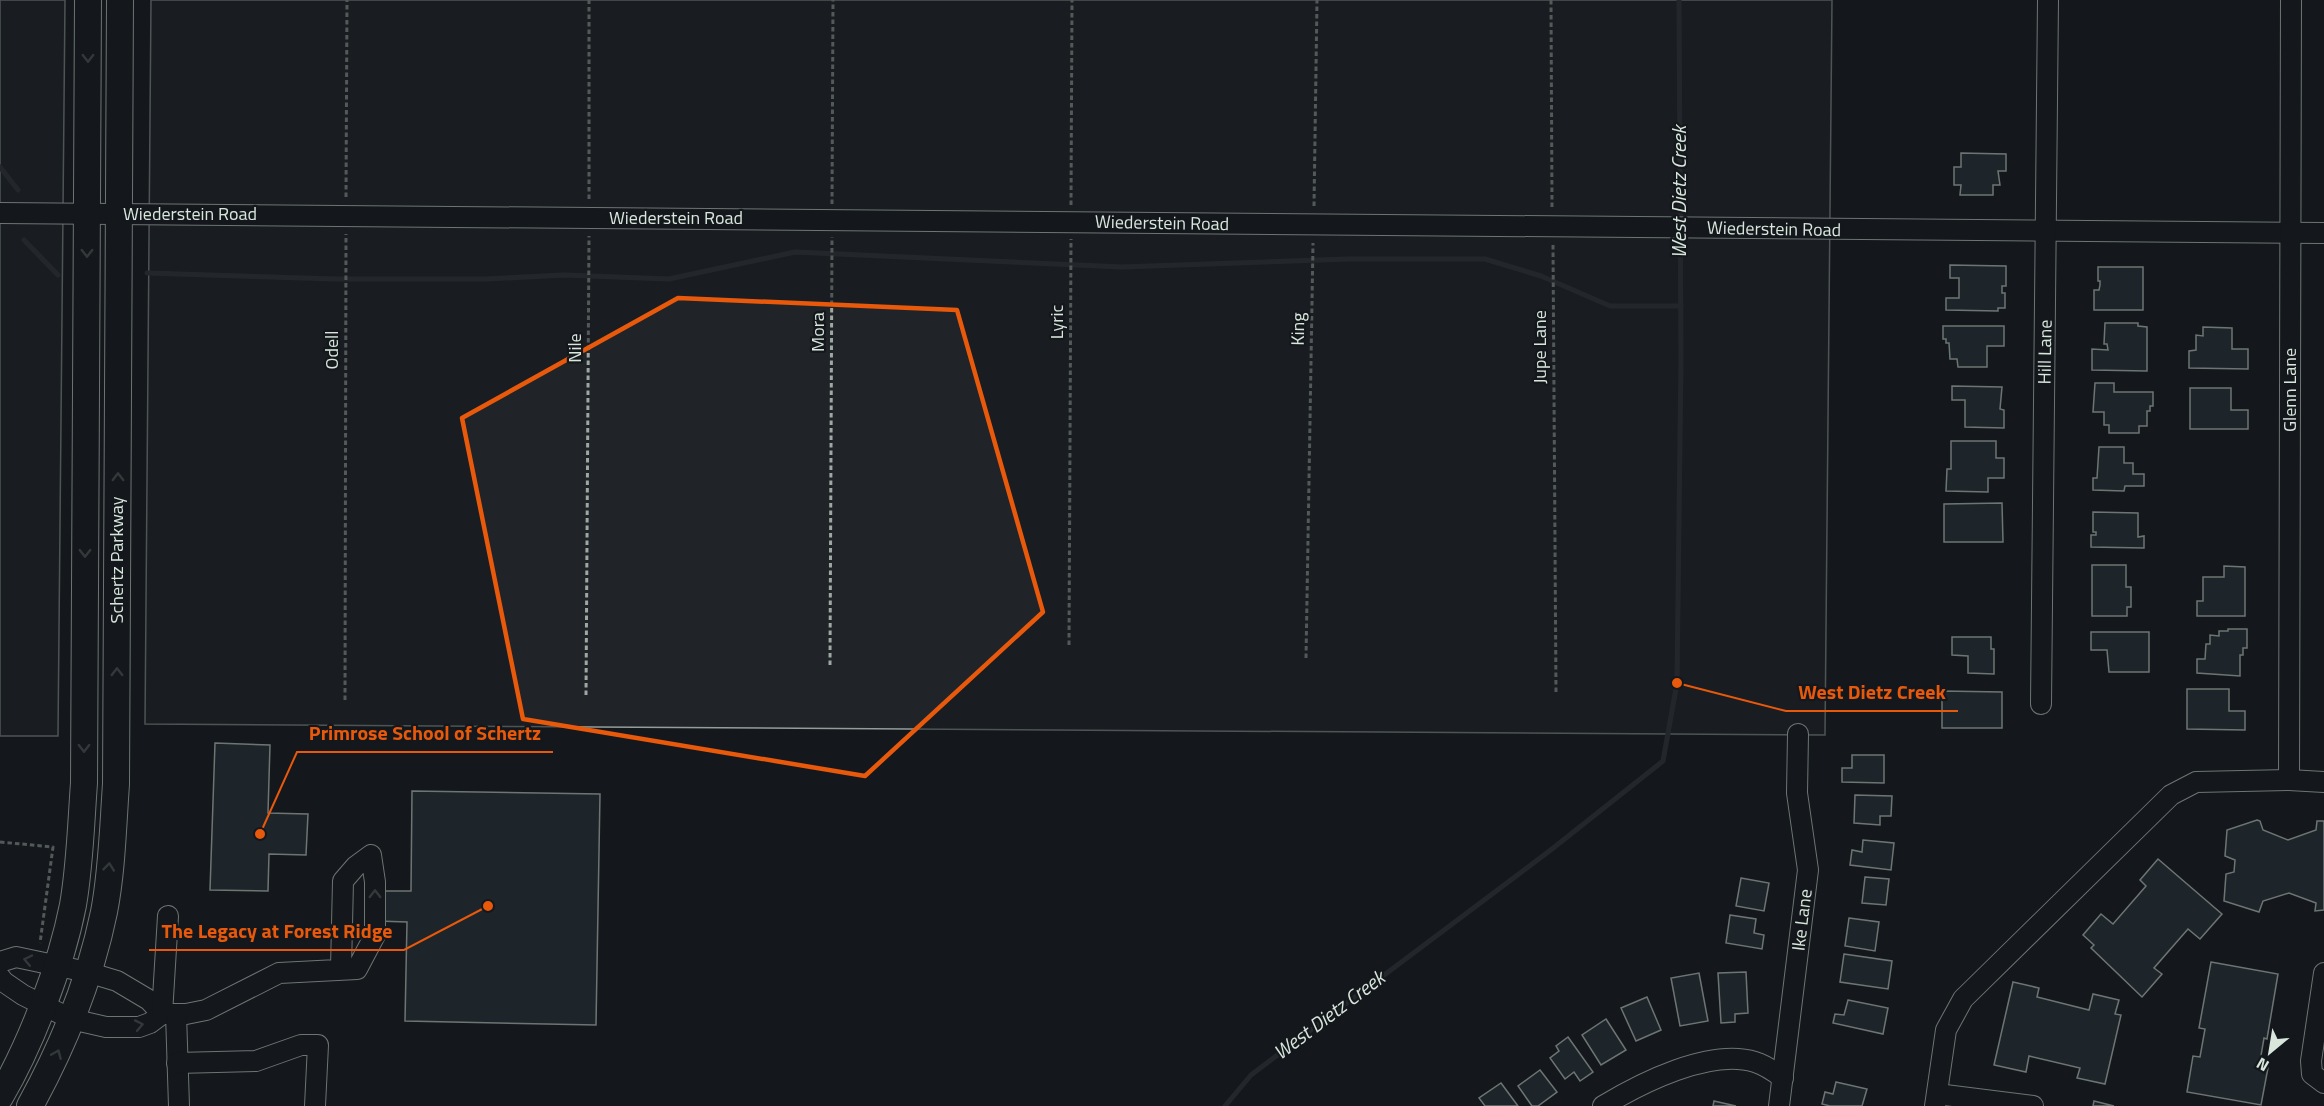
<svg xmlns="http://www.w3.org/2000/svg" width="2324" height="1106" font-family="'Titillium Web',sans-serif">
<style>
.green{fill:#202428;stroke:#939e99;stroke-width:1.5}
.lines{fill:none;stroke-linecap:round;stroke-linejoin:round}
.stream{stroke:#363b3e;stroke-width:5}
.building{fill:#2c363c;stroke:#d8e6dc;stroke-width:1.5}
.minor-casing{stroke:#d8e6dc;stroke-width:22}
.major-casing{stroke:#d8e6dc;stroke-width:28}
.path{stroke:#9da8a2;stroke-width:3;stroke-dasharray:4.5 3;stroke-linecap:butt}
.minor{stroke:#14181c;stroke-width:20}
.major{stroke:#14181c;stroke-width:26}
.oneway{stroke:#59605f}
.marked{fill:none;stroke:#e8590c;stroke-width:4.5;stroke-linejoin:round}
.labels{text-anchor:middle;stroke-width:4.5;stroke-linejoin:round;paint-order:stroke}
.street-label{font-size:18px;fill:#d8e6dc;stroke:#14181c}
.water-label{font-size:20px;font-style:italic;fill:#d8e6dc;stroke:#14181c}
.leader{fill:none;stroke:#e8590c;stroke-width:2}
.callout-dot{fill:#e8590c;stroke:#14181c;stroke-width:2}
.callout-label{font-size:20px;text-anchor:middle;font-weight:bold;fill:#e8590c;stroke:#14181c;stroke-width:4.5;stroke-linejoin:round;paint-order:stroke}
</style>
<rect width="100%" height="100%" fill="#14181c"/>
<!-- green -->
<g class="green">
<polygon points="0,0 65,0 58,736 0,736"/>
<polygon points="151,0 1832,0 1825,735 145,724"/>
</g>
<g class="lines">
<!-- stream -->
<g class="stream">
<polyline points="0,167 18,190"/>
<polyline points="24,240 58,275"/>
<polyline points="147,273 336,279 486,279 564,275 669,279 795,252 1122,267 1348,259 1485,259 1541,276 1610,306 1681,306"/>
<polyline points="1225,1106 1251,1075 1552,849 1663,761 1677,683 1681,359 1679,0"/>
</g>
</g>
<!-- building -->
<g class="building">
<polygon points="1961,153 2006,154 2006,171 1998,171 2000,185 1993,185 1993,195 1960,195 1961,185 1954,185 1954,167 1961,167"/>
<polygon points="1950,265 2006,266 2006,286 2002,286 2002,293 2005,293 2005,308 1998,308 1998,311 1946,310 1946,298 1959,298 1959,278 1950,278"/>
<polygon points="2098,267 2143,267 2143,310 2094,310 2094,290 2099,290 2100,285 2100,281 2098,281"/>
<polygon points="2105,323 2138,323 2138,326 2147,327 2147,371 2092,370 2092,349 2108,350 2107,344 2104,344"/>
<polygon points="1943,326 2004,326 2004,346 1987,346 1987,367 1958,367 1957,359 1950,359 1949,343 1946,343 1946,339 1943,339"/>
<polygon points="2203,327 2232,328 2232,349 2248,349 2248,369 2189,368 2189,351 2196,350 2196,335 2203,336"/>
<polygon points="2095,383 2114,383 2114,392 2153,392 2153,406 2150,406 2150,411 2147,411 2147,426 2139,426 2139,433 2109,433 2109,425 2104,425 2104,412 2093,412"/>
<polygon points="1952,386 2002,387 2000,409 2004,410 2004,428 1965,427 1965,400 1952,400"/>
<polygon points="2190,388 2231,388 2231,410 2248,410 2248,429 2190,429"/>
<polygon points="1951,441 1996,441 1996,458 2004,458 2004,478 1988,478 1988,492 1946,491 1947,469 1951,469"/>
<polygon points="2099,447 2124,447 2124,463 2133,463 2133,474 2144,474 2144,486 2125,486 2124,491 2093,490 2093,478 2097,478"/>
<polygon points="2002,503 2003,542 1944,542 1944,504"/>
<polygon points="2093,512 2138,513 2138,537 2144,536 2144,548 2091,547 2091,535 2096,535 2096,532 2093,532"/>
<polygon points="2092,565 2126,565 2126,587 2131,587 2131,607 2127,607 2127,616 2092,616"/>
<polygon points="2224,566 2245,567 2245,616 2197,616 2197,601 2203,601 2203,577 2224,577"/>
<polygon points="2228,629 2247,629 2247,648 2243,648 2243,655 2240,655 2240,676 2197,673 2197,659 2205,659 2206,644 2210,644 2210,635 2219,636 2219,631 2228,631"/>
<polygon points="2091,632 2149,632 2149,672 2109,672 2107,650 2091,650"/>
<polygon points="1952,637 1991,637 1991,649 1994,649 1994,674 1968,673 1968,656 1952,655"/>
<polygon points="2187,689 2229,689 2229,711 2245,711 2245,730 2187,729"/>
<polygon points="1942,691 2002,692 2002,728 1942,728"/>
<polygon points="215,743 270,745 268,813 308,814 306,855 269,854 268,891 210,890"/>
<polygon points="1852,755 1884,755 1884,783 1842,782 1842,768 1852,768"/>
<polygon points="412,791 600,794 596,1025 405,1021 407,922 377,921 377,891 411,891"/>
<polygon points="1855,795 1892,796 1891,816 1880,816 1880,825 1854,823"/>
<polygon points="2257,820 2260,821 2263,830 2288,840 2316,830 2317,821 2324,821 2324,910 2315,911 2316,903 2289,893 2263,901 2259,912 2224,901 2226,874 2234,872 2235,860 2225,856 2227,830"/>
<polygon points="1863,840 1894,843 1891,870 1850,865 1852,850 1862,852"/>
<polygon points="2158,859 2222,914 2200,939 2188,929 2154,968 2162,974 2142,997 2091,948 2094,945 2083,935 2101,914 2113,924 2146,886 2140,880"/>
<polygon points="1865,877 1889,879 1886,905 1862,903"/>
<polygon points="1741,878 1769,883 1764,911 1736,906"/>
<polygon points="1730,915 1756,919 1754,933 1764,935 1762,949 1726,943"/>
<polygon points="1849,918 1879,922 1875,951 1845,946"/>
<polygon points="1844,954 1892,961 1888,989 1840,982"/>
<polygon points="2211,962 2278,974 2267,1039 2264,1038 2259,1067 2268,1068 2261,1105 2187,1092 2193,1056 2200,1057 2205,1029 2199,1028"/>
<polygon points="1746,972 1748,1013 1735,1014 1735,1022 1721,1023 1718,973"/>
<polygon points="1699,973 1708,1021 1680,1026 1671,978"/>
<polygon points="2013,982 2039,988 2037,997 2089,1010 2093,994 2119,1000 2115,1014 2121,1015 2105,1084 2077,1078 2080,1068 2029,1056 2026,1072 1994,1065"/>
<polygon points="1647,997 1661,1030 1636,1041 1621,1008"/>
<polygon points="1848,1000 1888,1008 1883,1034 1833,1023 1835,1014 1844,1015"/>
<polygon points="1606,1019 1626,1050 1601,1065 1582,1035"/>
<polygon points="1568,1037 1593,1072 1580,1081 1574,1072 1565,1079 1550,1058 1559,1051 1556,1046"/>
<polygon points="1540,1070 1557,1092 1538,1106 1532,1106 1518,1086"/>
<polygon points="1836,1082 1867,1089 1862,1106 1830,1106 1822,1104 1825,1092 1833,1094"/>
<polygon points="1501,1083 1518,1106 1485,1106 1479,1098"/>
<polygon points="1714,1101 1736,1106 1713,1106"/>
<polygon points="2094,1101 2114,1106 2093,1106"/>
</g>
<g class="lines">
<defs>
<g id="minor">
<polyline points="0,213 2324,233"/>
<polyline points="2041,704 2048,0"/>
<polyline points="2289,780 2291,0"/>
<polyline points="0,962 16,957 87,972 117,981 149,1000 162,1014"/>
<polyline points="2324,973 2311,1061 2312,1074 2324,1083"/>
<polyline points="0,977 4,982 23,995 71,1019 106,1027 139,1027 150,1023 162,1014 186,1014 206,1010 279,973 357,969 375,935 375,882 371,855 356,866 343,881 341,968"/>
<polyline points="162,1014 168,916"/>
<polyline points="176,1014 179,1106"/>
<polyline points="177,1063 256,1061 301,1045 318,1045 315,1106"/>
<polyline points="1937,1094 2033,1106"/>
<path d="M1603,1106C1641,1083 1710,1048 1755,1062C1765,1065 1775,1072 1783,1078"/>
<polyline points="1779,1106 1808,870 1797,793 1798,734"/>
<polyline points="1935,1106 1946,1030 1963,999 2171,795 2196,782 2289,780 2324,782"/>
</g>
<g id="major">
<path d="M0,1097C31,1044 61,966 73,905C80,865 81,823 84,783L88,0"/>
<path d="M30,1106C63,1046 90,980 104,912C112,871 113,826 116,784L120,0"/>
</g>
</defs>
<!-- minor casing -->
<use href="#minor" class="minor-casing"/>
<!-- major casing -->
<use href="#major" class="major-casing"/>
<!-- path -->
<g class="path">
<polyline points="1551,0 1552,208"/>
<polyline points="346,197 347,0"/>
<polyline points="589,199 589,0"/>
<polyline points="832,204 833,0"/>
<polyline points="1071,205 1072,0"/>
<polyline points="1314,206 1317,0"/>
<polyline points="1553,245 1556,693"/>
<polyline points="1069,645 1071,239"/>
<polyline points="1306,658 1313,243"/>
<polyline points="830,665 832,237"/>
<polyline points="586,695 589,236"/>
<polyline points="345,700 346,234"/>
<polyline points="0,842 53,847 40,943"/>
</g>
<!-- minor -->
<use href="#minor" class="minor"/>
<!-- major -->
<use href="#major" class="major"/>
</g>
<!-- one-way arrows -->
<defs><path id="oneway-chevron" d="M-2-3.5L2.5 0L-2 3.5" fill="none" stroke-width="1.6" stroke-linecap="round" stroke-linejoin="round" transform="scale(1.5)"/></defs>
<g class="oneway">
<use href="#oneway-chevron" transform="translate(88 58) rotate(90)"/>
<use href="#oneway-chevron" transform="translate(87 253) rotate(90)"/>
<use href="#oneway-chevron" transform="translate(118 477) rotate(-90)"/>
<use href="#oneway-chevron" transform="translate(85 553) rotate(90)"/>
<use href="#oneway-chevron" transform="translate(117 672) rotate(-90)"/>
<use href="#oneway-chevron" transform="translate(84 748) rotate(90)"/>
<use href="#oneway-chevron" transform="translate(109 867) rotate(-84)"/>
<use href="#oneway-chevron" transform="translate(375 894) rotate(-90)"/>
<use href="#oneway-chevron" transform="translate(28 960) rotate(-168)"/>
<use href="#oneway-chevron" transform="translate(139 1025) rotate(-11)"/>
<use href="#oneway-chevron" transform="translate(57 1054) rotate(-67)"/>
</g>
<!-- marked area -->
<path d="M0 0H2324V1106H0ZM678,298L957,310L1043,612L865,776L523,719L462,418Z" fill="#14181c" fill-opacity=".55" fill-rule="evenodd"/>
<path class="marked" d="M678,298L957,310L1043,612L865,776L523,719L462,418Z"/>
<g class="labels">
<!-- street labels -->
<g class="street-label">
<text x="190" y="220">Wiederstein Road</text>
<text x="676" y="224">Wiederstein Road</text>
<text transform="translate(1162 223) rotate(1)" y="6">Wiederstein Road</text>
<text transform="translate(1774 229) rotate(1)" y="6">Wiederstein Road</text>
<text transform="translate(1057 322) rotate(-90)" y="6">Lyric</text>
<text transform="translate(1298 329) rotate(-89)" y="6">King</text>
<text transform="translate(818 332) rotate(-90)" y="6">Mora</text>
<text transform="translate(1540 347) rotate(-90)" y="6">Jupe Lane</text>
<text transform="translate(575 348) rotate(-90)" y="6">Nile</text>
<text transform="translate(332 350) rotate(-90)" y="6">Odell</text>
<text transform="translate(2045 352) rotate(-89)" y="6">Hill Lane</text>
<text transform="translate(2290 390) rotate(-90)" y="6">Glenn Lane</text>
<text transform="translate(117 560) rotate(-90)" y="6">Schertz Parkway</text>
<text transform="translate(1802 920) rotate(-83)" y="6">Ike Lane</text>
</g>
<!-- water labels -->
<g class="water-label">
<text transform="translate(1679 192) rotate(-90)" y="7">West Dietz Creek</text>
<text transform="translate(1329 1015) rotate(-37)" y="7">West Dietz Creek</text>
</g>
</g>
<!-- callouts -->
<path class="leader" d="M1677 683L1786 711H1958M260 834L297 752H553M488 906L404 950H149"/>
<g class="callout-dot">
<circle cx="1677" cy="683" r="6"/>
<circle cx="260" cy="834" r="6"/>
<circle cx="488" cy="906" r="6"/>
</g>
<g class="callout-label">
<text x="1872" y="699">West Dietz Creek</text>
<text x="425" y="740">Primrose School of Schertz</text>
<text x="277" y="938">The Legacy at Forest Ridge</text>
</g>
<!-- north arrow -->
<g transform="translate(2270 1052) rotate(210)" stroke="#14181c" stroke-width="4.5" paint-order="stroke">
<path d="M0-4.5L10 22L0 15L-10 22Z" fill="#d8e6dc"/>
<text y="-9" font-size="16" font-weight="bold" text-anchor="middle" fill="#d8e6dc">N</text>
</g>
</svg>
